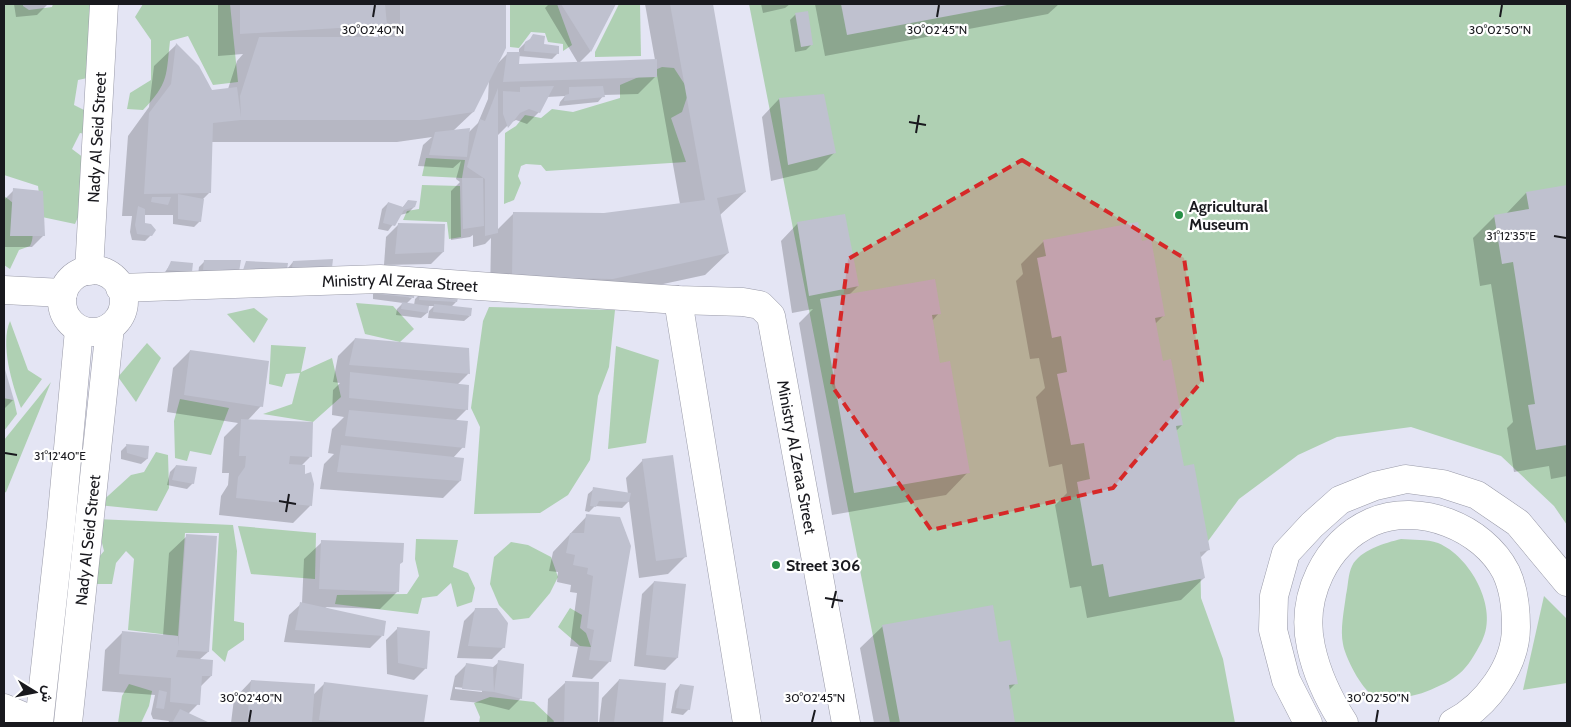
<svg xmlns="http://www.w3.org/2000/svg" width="1571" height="727" font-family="Cabin,Vazirmatn,sans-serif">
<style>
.green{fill:#afd0b3}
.shadow{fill:#0003;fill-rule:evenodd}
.building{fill:#bfc1cf}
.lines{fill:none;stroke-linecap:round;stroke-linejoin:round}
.minor-casing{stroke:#999aa8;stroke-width:29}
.major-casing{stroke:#999aa8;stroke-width:29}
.highway-casing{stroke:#999aa8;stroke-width:29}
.minor{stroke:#fff;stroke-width:28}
.major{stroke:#fff;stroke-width:28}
.highway{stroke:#fff;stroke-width:28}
.marked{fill:#d62828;fill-opacity:0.2;stroke:#d62828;stroke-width:4;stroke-dasharray:10 6;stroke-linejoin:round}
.ticks{fill:none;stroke:#19191e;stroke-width:2}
.poi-dot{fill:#268f45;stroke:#fff;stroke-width:2}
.labels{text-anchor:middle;stroke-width:4.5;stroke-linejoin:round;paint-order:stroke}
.street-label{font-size:16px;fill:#19191e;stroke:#fff}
.poi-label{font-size:16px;font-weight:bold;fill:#19191e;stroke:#fff;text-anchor:start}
.ticks-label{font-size:12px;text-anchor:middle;fill:#19191e;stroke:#fff;stroke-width:4.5;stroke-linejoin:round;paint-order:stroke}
</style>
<rect width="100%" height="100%" fill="#e4e5f4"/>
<!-- green -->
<g class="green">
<polygon points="6,4 23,4 23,6 29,10 52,7 53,4 97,4 92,77 78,80 74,105 90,113 90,135 80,133 72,149 88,161 85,201 75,224 42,217 38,186 4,175 4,7"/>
<path d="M143,4H230L238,82L213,85L188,36L170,41C166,76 169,83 143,110L127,109L130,93L151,80V40L135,17Z"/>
<polygon points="510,4 557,4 572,45 563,51 563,44 548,42 545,33 531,32 519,48 510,47"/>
<polygon points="619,4 640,4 641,56 595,57 595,52"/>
<polygon points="749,4 1567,4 1567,525 1554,506 1501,456 1411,427 1337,437 1298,455 1239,499 1200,552 1201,598 1223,659 1235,723 890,723"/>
<polygon points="662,67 674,68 689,91 682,112 671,118 686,162 546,171 541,165 526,164 521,166 518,176 521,183 514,200 504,204 505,133 516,126 525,115 541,118 552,109 573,112 620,98 620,85"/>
<polygon points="426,158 465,160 462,178 422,176"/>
<polygon points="422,185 460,186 461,237 449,239 447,222 403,220 407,211 419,209"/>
<path d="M4,196C19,207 40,225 30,246L19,250L10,269L4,265Z"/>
<polygon points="356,303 393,306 414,329 400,342 365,334"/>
<polygon points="489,307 615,310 609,367 598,396 590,460 568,495 540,513 474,514 480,427 471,408 483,321"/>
<polygon points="254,308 268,319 254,343 227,314"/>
<path d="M10,321L28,370L42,379L21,408C12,384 0,344 10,321Z"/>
<polygon points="147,343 161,358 136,402 118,377"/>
<polygon points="271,345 306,347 301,372 332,358 341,397 313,422 263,414 292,404 300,373 286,374 282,387 269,384"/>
<polygon points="616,346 659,360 646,443 608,449"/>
<polygon points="51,382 6,492 4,493 4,440"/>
<polygon points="4,398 14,400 17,414 4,431"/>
<polygon points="180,399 229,408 211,455 190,451 187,461 175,458 174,421"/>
<polygon points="156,452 168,455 169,488 157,511 98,505 131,475 144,472"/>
<polygon points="96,519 233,525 237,551 234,621 244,623 244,640 228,651 225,662 212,650 219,533 185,533 178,636 128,630 134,559 126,551 116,563 112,584 97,584 92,574 95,562 104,551"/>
<polygon points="238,526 316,533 315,579 251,574"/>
<polygon points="416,539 458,540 453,567 468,573 475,588 472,602 457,607 451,583 437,596 422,598 418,614 335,604 337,595 407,594 419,576 415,559"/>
<path d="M1401,539C1412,540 1427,539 1438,543C1470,556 1499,608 1482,641C1466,672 1458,679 1425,692C1412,697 1388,701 1373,695C1362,690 1345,657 1343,644C1340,629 1344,611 1346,595C1348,587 1348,574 1352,566C1360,550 1385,543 1401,539Z"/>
<polygon points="511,542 528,545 551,557 558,577 550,593 529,618 513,620 499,605 490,584 494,557"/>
<polygon points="1544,596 1567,619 1567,683 1523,690"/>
<polygon points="570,608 582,615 580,628 586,633 591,647 580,646 558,627"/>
<polygon points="129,684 152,691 149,706 141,723 118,723 122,696"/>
<polygon points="490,697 534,702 554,721 553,723 479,723 480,717 474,703"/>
</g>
<!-- shadow -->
<g class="shadow">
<polygon points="14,4 48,4 37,15 16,17"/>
<path d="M218,4H505L504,48L497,64L508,53H519V49L525,43L542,45L558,53L552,59L518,56V65L578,63L545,8L549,4H615L590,52L579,63L655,60L645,4H712L745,192L720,215L728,253L705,275L589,300L490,299L491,238L485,244L473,247V235L470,237L451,240V191L460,182L456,179L461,161L453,168L418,166L423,145L432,137L397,142H211L209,193L203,199L200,221L194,227L173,224V215H144V224L151,235L145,241L132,240L130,232L132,216H122L128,136L149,107L154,66L176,45L212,91L228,89L237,61L243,54L218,56ZM378,32V38H372ZM657,75L680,204L604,214L514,213L497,230L496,137L510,123L516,120L527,124L539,112L547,97L565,96L560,102L559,106L598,102L604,95L638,94ZM489,79L488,99L478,123L469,132L453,131L473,112Z"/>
<polygon points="761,4 790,4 785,8 763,13"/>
<polygon points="815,4 1059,4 1048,14 825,56"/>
<polygon points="796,14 811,45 806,50 795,52 790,20"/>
<polygon points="779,99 835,152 817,170 771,181 762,117"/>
<polygon points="1567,187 1567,476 1551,479 1549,466 1514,472 1507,428 1513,422 1491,284 1480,286 1473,238 1495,216 1506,214 1526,193"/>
<polygon points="14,190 44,235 32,247 4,247 4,200"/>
<polygon points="408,201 414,207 408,213 400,215 388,231 378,229 382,209 388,203 402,208"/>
<polygon points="798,223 858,286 848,296 939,313 932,321 939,364 968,472 946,495 832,515 799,323 813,309 792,313 781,241"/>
<polygon points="398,225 443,252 431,264 384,265 386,237"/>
<polygon points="1044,241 1141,242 1164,315 1155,324 1162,362 1182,425 1176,431 1183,467 1208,550 1200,558 1204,578 1181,600 1087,618 1081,586 1070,588 1055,505 1067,493 1062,464 1049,467 1036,397 1045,388 1039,358 1030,359 1016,281 1023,274 1021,264"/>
<polygon points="205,261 237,271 198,275 199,267"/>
<polygon points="332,261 287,273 288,268 293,262"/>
<polygon points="172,262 190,271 185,277 163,275"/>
<polygon points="379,288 412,298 406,304 414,305 415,299 421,293 456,302 451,307 470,316 464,321 428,318 429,311 434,306 428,306 427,313 421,318 396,315 397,309 403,303 373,299 373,294"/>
<polygon points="355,339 468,349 468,374 457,385 467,409 455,421 463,447 453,458 460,481 443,498 320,489 324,464 334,454 328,453 332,429 344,417 332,415 333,390 340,383 333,382 338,356"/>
<polygon points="190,351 261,406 248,420 310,457 301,466 310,506 293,523 219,515 221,496 228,485 229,473 222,473 224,437 238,423 167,412 173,368"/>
<polygon points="4,369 13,400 4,409"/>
<polygon points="126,446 148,447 147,459 141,464 121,459 121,451"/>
<polygon points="643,460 685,557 668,574 639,578 629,501 622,508 595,506 589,512 585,511 588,494 594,489 628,494 626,478"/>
<polygon points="176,466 193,483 187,489 167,485 170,472"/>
<polygon points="587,516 609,662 592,679 572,677 578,647 570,646 577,593 570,592 571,585 557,582 558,572 549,571 553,552"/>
<polygon points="187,536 216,538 208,652 199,660 211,676 200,687 198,704 188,714 207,723 168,723 169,721 153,719 151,714 155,695 102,691 105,650 123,632 163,636 169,553"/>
<polygon points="322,542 398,565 397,592 380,609 325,607 382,636 370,648 284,642 289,615 302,603 304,559"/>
<polygon points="654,582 677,658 665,670 634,666 642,594"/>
<polygon points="476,609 504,647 492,659 457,658 464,621"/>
<polygon points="883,626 998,644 1016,683 1008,691 1014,723 874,723 860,648"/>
<polygon points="398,628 426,668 414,680 387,674 386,640"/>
<path d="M499,662L521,698L509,710L481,703L450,700L455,676L466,665L492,668ZM455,687L482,690V692L455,689Z"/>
<polygon points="619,680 665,684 661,723 599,723 602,698"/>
<polygon points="251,681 313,695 325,683 427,696 422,723 231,723 234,699"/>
<polygon points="566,682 597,684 597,723 547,723 548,699"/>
<polygon points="680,685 689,709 683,715 671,713 675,691"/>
</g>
<!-- building -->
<g class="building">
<polygon points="240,4 385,4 387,25 240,34"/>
<polygon points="400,4 506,4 506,48 474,112 420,120 241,120 213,123 211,193 144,194 149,113 171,84 176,43 199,66 212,90 237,87 241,117 240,96 259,37 400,37"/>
<polygon points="561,4 616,4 591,52"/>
<polygon points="670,4 713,4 746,192 717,198 729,253 613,279 512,277 513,212 604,213 705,200"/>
<polygon points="841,4 1007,4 1007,5 847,35"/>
<polygon points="808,11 813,45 801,47 795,13"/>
<polygon points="533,34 545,36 544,44 559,46 559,54 524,51 525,42 530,39"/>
<polygon points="507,52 520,52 519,64 657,59 657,77 503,82"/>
<polygon points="554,86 540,113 529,109 520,113 508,128 503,114 503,91 520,92 520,87"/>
<polygon points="603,86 605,97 564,101 565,95 569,94 569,87"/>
<polygon points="498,88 498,233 485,236 485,179 467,167 480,119 485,121"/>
<polygon points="824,94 836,153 788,165 779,98"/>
<polygon points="470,128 467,157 429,155 435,132"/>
<polygon points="462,178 483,178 484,226 463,229"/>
<polygon points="1567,185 1567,445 1536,450 1528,405 1535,404 1513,262 1502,264 1494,215 1529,209 1526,192"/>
<polygon points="13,188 43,191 45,236 10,236"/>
<polygon points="178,194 204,199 201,222 178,219"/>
<polygon points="152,197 171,197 168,205 151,202"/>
<polygon points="408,200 417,201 415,207 404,210 395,226 383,223 388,202 403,207"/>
<polygon points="138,206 145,209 145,223 151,224 156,230 152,236 137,234 135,225"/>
<polygon points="845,214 859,286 809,296 797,222"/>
<polygon points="1138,222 1142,241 1151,239 1165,316 1155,318 1163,361 1171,359 1183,425 1176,426 1184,466 1194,464 1210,550 1200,552 1205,578 1109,597 1103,564 1092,566 1077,482 1090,479 1084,443 1071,445 1057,374 1067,372 1061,336 1052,338 1037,258 1046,256 1043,240"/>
<polygon points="398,223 445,224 444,252 395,254"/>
<polygon points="333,259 332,268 292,268 293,261"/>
<polygon points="204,260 241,260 239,272 203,270"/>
<polygon points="171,261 193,263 192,272 167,270"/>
<polygon points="246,261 288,263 287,270 243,270"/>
<polygon points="935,279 941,314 932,315 940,363 950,361 970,473 854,493 820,299"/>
<polygon points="379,287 415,290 414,298 378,294"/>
<polygon points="420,292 459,294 457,302 419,300"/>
<polygon points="402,302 429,306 428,313 401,309"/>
<polygon points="434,304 472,308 471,316 433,312"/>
<polygon points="355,338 469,348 470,374 349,365"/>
<polygon points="190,350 269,361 263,407 184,395"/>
<polygon points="4,366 14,400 4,398"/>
<polygon points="350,372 469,385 468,410 349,398"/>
<polygon points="349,410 468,421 465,448 345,436"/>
<polygon points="241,419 313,422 312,457 290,456 289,464 305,465 305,474 311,472 314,484 312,506 236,498 238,477 245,467 246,456 239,456"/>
<polygon points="126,444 149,446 148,459 127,453"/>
<polygon points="341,445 464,458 461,481 337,472"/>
<polygon points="673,455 687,557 656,561 642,459"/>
<polygon points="176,465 197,467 194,484 172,480"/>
<polygon points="593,487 631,493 629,502 599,501 596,507 590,506"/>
<polygon points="586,514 620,517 631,546 611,662 589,660 594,630 587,628 593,576 587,574 588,568 573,565 575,555 566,553 570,533 584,533"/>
<polygon points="186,534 217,536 209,652 178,650 176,657 213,660 212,676 202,676 200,705 170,702 171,678 119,674 122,631 178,636 178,647"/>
<polygon points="321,540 404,543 403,562 400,564 399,592 319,589"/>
<polygon points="654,581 686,584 678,658 646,655"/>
<polygon points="300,602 386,621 384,636 295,630"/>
<polygon points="993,605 999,642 1010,640 1018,684 1009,685 1015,723 900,723 882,625"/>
<polygon points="475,608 497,608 508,623 505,648 468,646"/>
<polygon points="397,627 430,631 427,669 398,663"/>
<polygon points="498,660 524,664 522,699 494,692 462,689 466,663 493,667 494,692"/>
<polygon points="619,679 666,683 663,723 614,723"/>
<polygon points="251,680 315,684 312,723 247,723"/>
<polygon points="565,681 599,682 598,723 564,723"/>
<polygon points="324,682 428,695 424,723 359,723 319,720"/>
<polygon points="680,684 694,686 690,710 676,708"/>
<polygon points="159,690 167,692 164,709 156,708"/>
<polygon points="180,709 210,723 172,723"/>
</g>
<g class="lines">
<defs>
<g id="minor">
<circle cx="93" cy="301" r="31"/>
<path id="s1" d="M89,271L104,4"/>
<path id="s2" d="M120,288L380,279L678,300L743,302L760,305L771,316L846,723"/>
<polyline points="4,290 63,293"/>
<polyline points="678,300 747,723"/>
<polyline points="39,723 61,524 79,330"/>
<path id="s3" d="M68,723L110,327"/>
</g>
<polyline id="major" points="4,708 39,723"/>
<g id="highway">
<polyline points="1308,723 1286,680 1273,630 1274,596 1286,553 1312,525 1340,500 1375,486 1406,479 1443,484 1477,495 1518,523 1567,582"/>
<path d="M1344,723C1329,700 1317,675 1311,647C1300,597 1325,543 1372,522C1419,502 1483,527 1506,572C1514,589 1516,609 1516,627C1516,666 1486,706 1453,723"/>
</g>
</defs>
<!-- minor casing -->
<use href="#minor" class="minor-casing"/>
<!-- major casing -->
<use href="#major" class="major-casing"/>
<!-- highway casing -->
<use href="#highway" class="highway-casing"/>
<!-- minor -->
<use href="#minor" class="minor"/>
<!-- major -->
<use href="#major" class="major"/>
<!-- highway -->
<use href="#highway" class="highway"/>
</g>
<!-- marked area -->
<path class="marked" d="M1022,160L1184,258L1202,381L1113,488L931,530L832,386L848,259Z"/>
<!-- ticks -->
<path class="ticks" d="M373,17L375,5M937,17L939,5M1500,17L1502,5M909,122L926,125M916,133L919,115M1554,236L1566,238M5,453L17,455M279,501L296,504M286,512L289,494M825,598L843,601M832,608L836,591M249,722L251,710M812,722L815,710M1376,722L1378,710"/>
<!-- markers -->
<g class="poi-dot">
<circle cx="1179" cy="215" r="5"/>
<circle cx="776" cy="565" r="5"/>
</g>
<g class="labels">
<!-- street labels -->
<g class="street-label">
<text dy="6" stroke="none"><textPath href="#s1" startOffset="134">Nady Al Seid Street</textPath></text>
<text dy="6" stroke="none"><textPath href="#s2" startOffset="280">Ministry Al Zeraa Street</textPath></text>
<text dy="6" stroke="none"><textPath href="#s2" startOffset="800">Ministry Al Zeraa Street</textPath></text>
<text dy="6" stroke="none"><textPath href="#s3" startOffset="184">Nady Al Seid Street</textPath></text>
</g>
<!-- poi labels -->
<g class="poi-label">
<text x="1189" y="212">Agricultural<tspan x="1189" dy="18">Museum</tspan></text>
<text x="786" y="571">Street 306</text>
</g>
</g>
<g class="ticks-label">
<text x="373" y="34">30°02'40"N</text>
<text x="937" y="34">30°02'45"N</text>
<text x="1500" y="34">30°02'50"N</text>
<text x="1511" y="240">31°12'35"E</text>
<text x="60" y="460">31°12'40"E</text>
<text x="251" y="702">30°02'40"N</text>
<text x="815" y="702">30°02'45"N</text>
<text x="1378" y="702">30°02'50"N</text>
</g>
<!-- border -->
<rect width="1571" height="727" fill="none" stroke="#19191e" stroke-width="10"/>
<!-- north arrow -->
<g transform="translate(35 692) rotate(100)" stroke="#ffffff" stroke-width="4" paint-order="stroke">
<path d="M0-4L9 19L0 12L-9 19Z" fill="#19191e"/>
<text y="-8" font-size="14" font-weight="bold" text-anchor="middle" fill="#19191e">ش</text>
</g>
</svg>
